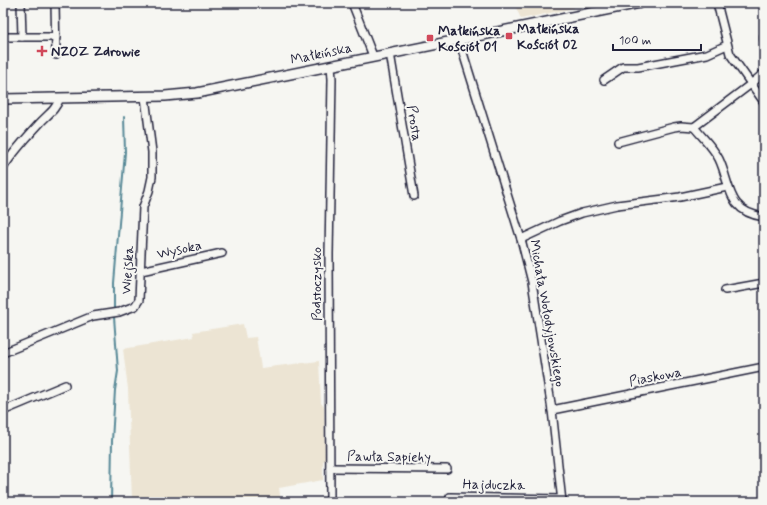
<svg xmlns="http://www.w3.org/2000/svg" width="767" height="505" font-family="Mynerve,sans-serif">
<style>
.built{fill:#ece4d3}
.lines{fill:none;stroke-linecap:round;stroke-linejoin:round}
.stream{stroke:#588997;stroke-width:2}
.minor-casing{stroke:#22223b;stroke-width:10}
.major-casing{stroke:#22223b;stroke-width:12}
.minor{stroke:#f6f6f2;stroke-width:7}
.major{stroke:#f6f6f2;stroke-width:9}
.poi-dot{fill:#d1495b;stroke:#f6f6f2;stroke-width:1.5}
.labels{text-anchor:middle;stroke-width:4;stroke-linejoin:round;paint-order:stroke}
.poi-label{font-size:14px;font-weight:bold;fill:#22223b;stroke:#f6f6f2;text-anchor:start}
.street-label{font-size:14px;fill:#22223b;stroke:#f6f6f2}
</style>
<rect width="100%" height="100%" fill="#f6f6f2"/>
<filter id="ink" filterUnits="userSpaceOnUse"><feTurbulence type="fractalNoise" baseFrequency=".025" numOctaves="2"/><feDisplacementMap in="SourceGraphic" scale="8" xChannelSelector="R" yChannelSelector="G"/><feConvolveMatrix kernelMatrix="1 2 1 2 8 2 1 2 1" color-interpolation-filters="sRGB"/></filter>
<g filter="url(#ink)">
<!-- built -->
<g class="built">
<polygon points="514,3 572,3 574,8 521,19"/>
<polygon points="243,324 246,338 256,337 261,368 319,361 321,403 324,407 325,460 323,461 323,480 279,488 281,502 132,502 128,389 123,349 194,337 193,332"/>
</g>
<g class="lines">
<!-- stream -->
<g class="stream">
<polyline points="114,309 114,283 125,152 124,117"/>
<polyline points="111,502 112,441 115,390 118,371 114,317"/>
</g>
<defs>
<g id="minor">
<polyline points="21,3 22,37"/>
<polyline points="55,3 56,55"/>
<polyline points="352,3 373,56"/>
<polyline points="717,3 730,54 764,102"/>
<polyline points="3,37 56,37"/>
<polyline points="764,37 764,39"/>
<polyline points="459,40 521,239 532,282 552,410 562,502"/>
<polyline points="390,53 414,196"/>
<polyline points="604,80 623,67 638,67 707,54 727,45"/>
<path d="M694,127C702,137 713,147 719,159C731,184 726,212 764,217"/>
<polyline points="618,142 674,127 681,126 694,127 751,84 764,73"/>
<path d="M3,168C13,152 26,138 39,124C48,114 55,111 60,98"/>
<polyline points="521,239 560,221 582,213 617,205 680,197 727,187"/>
<polyline points="141,271 222,253"/>
<polyline points="725,290 764,283"/>
<polyline points="3,353 93,316 119,312 135,306 139,300 143,207 149,191 152,177 152,152 145,97"/>
<polyline points="552,410 764,367"/>
<polyline points="3,411 65,385"/>
<polyline points="330,468 447,469"/>
<polyline points="450,497 562,499"/>
<polyline points="330,502 329,254 332,79 331,65"/>
</g>
<polyline id="major" points="3,99 165,96 197,93 640,3"/>
</defs>
<!-- minor casing -->
<use href="#minor" class="minor-casing"/>
<!-- major casing -->
<use href="#major" class="major-casing"/>
<!-- minor -->
<use href="#minor" class="minor"/>
<!-- major -->
<use href="#major" class="major"/>
</g>
</g>
<!-- markers -->
<g class="poi-dot">
<rect x="505" y="32" width="8" height="8" rx="2"/>
<rect x="426" y="34" width="8" height="8" rx="2"/>
<path d="M40 45h4v4h4v4h-4v4h-4v-4h-4v-4h4z"/>
</g>
<g class="labels">
<!-- poi labels -->
<g class="poi-label">
<text x="517" y="33">Małkińska<tspan x="517" dy="16">Kościół 02</tspan></text>
<text x="438" y="35">Małkińska<tspan x="438" dy="16">Kościół 01</tspan></text>
<text x="51" y="56">NZOZ Zdrowie</text>
</g>
<!-- street labels -->
<g class="street-label">
<text transform="translate(321 53) rotate(-12)" y="5">Małkińska</text>
<text transform="translate(415 123) rotate(81)" y="5">Prosta</text>
<text transform="translate(179 249) rotate(-12)" y="5">Wysoka</text>
<text transform="translate(127 270) rotate(-86)" y="5">Wiejska</text>
<text transform="translate(316 284) rotate(-90)" y="5">Podstoczysko</text>
<text transform="translate(548 313) rotate(80)" y="5">Michała Wołodyjowskiego</text>
<text transform="translate(655 376) rotate(-11)" y="5">Piaskowa</text>
<text transform="translate(389 456) rotate(1)" y="5">Pawła Sapiehy</text>
<text transform="translate(494 484) rotate(1)" y="5">Hajduczka</text>
</g>
</g>
<!-- margin -->
<rect width="767" height="505" fill="none" stroke="#f6f6f2" stroke-width="16"/>
<rect x="8" y="8" width="751" height="489" fill="none" stroke="#22223b" stroke-width="1.5" filter="url(#ink)"/>
<!-- scale -->
<path d="M613 44v6h88v-6" fill="none" stroke="#22223b" stroke-width="2"/>
<text x="619" y="44" font-size="12" fill="#22223b" stroke="#f6f6f2" stroke-width="3" paint-order="stroke">100 m</text>
</svg>
